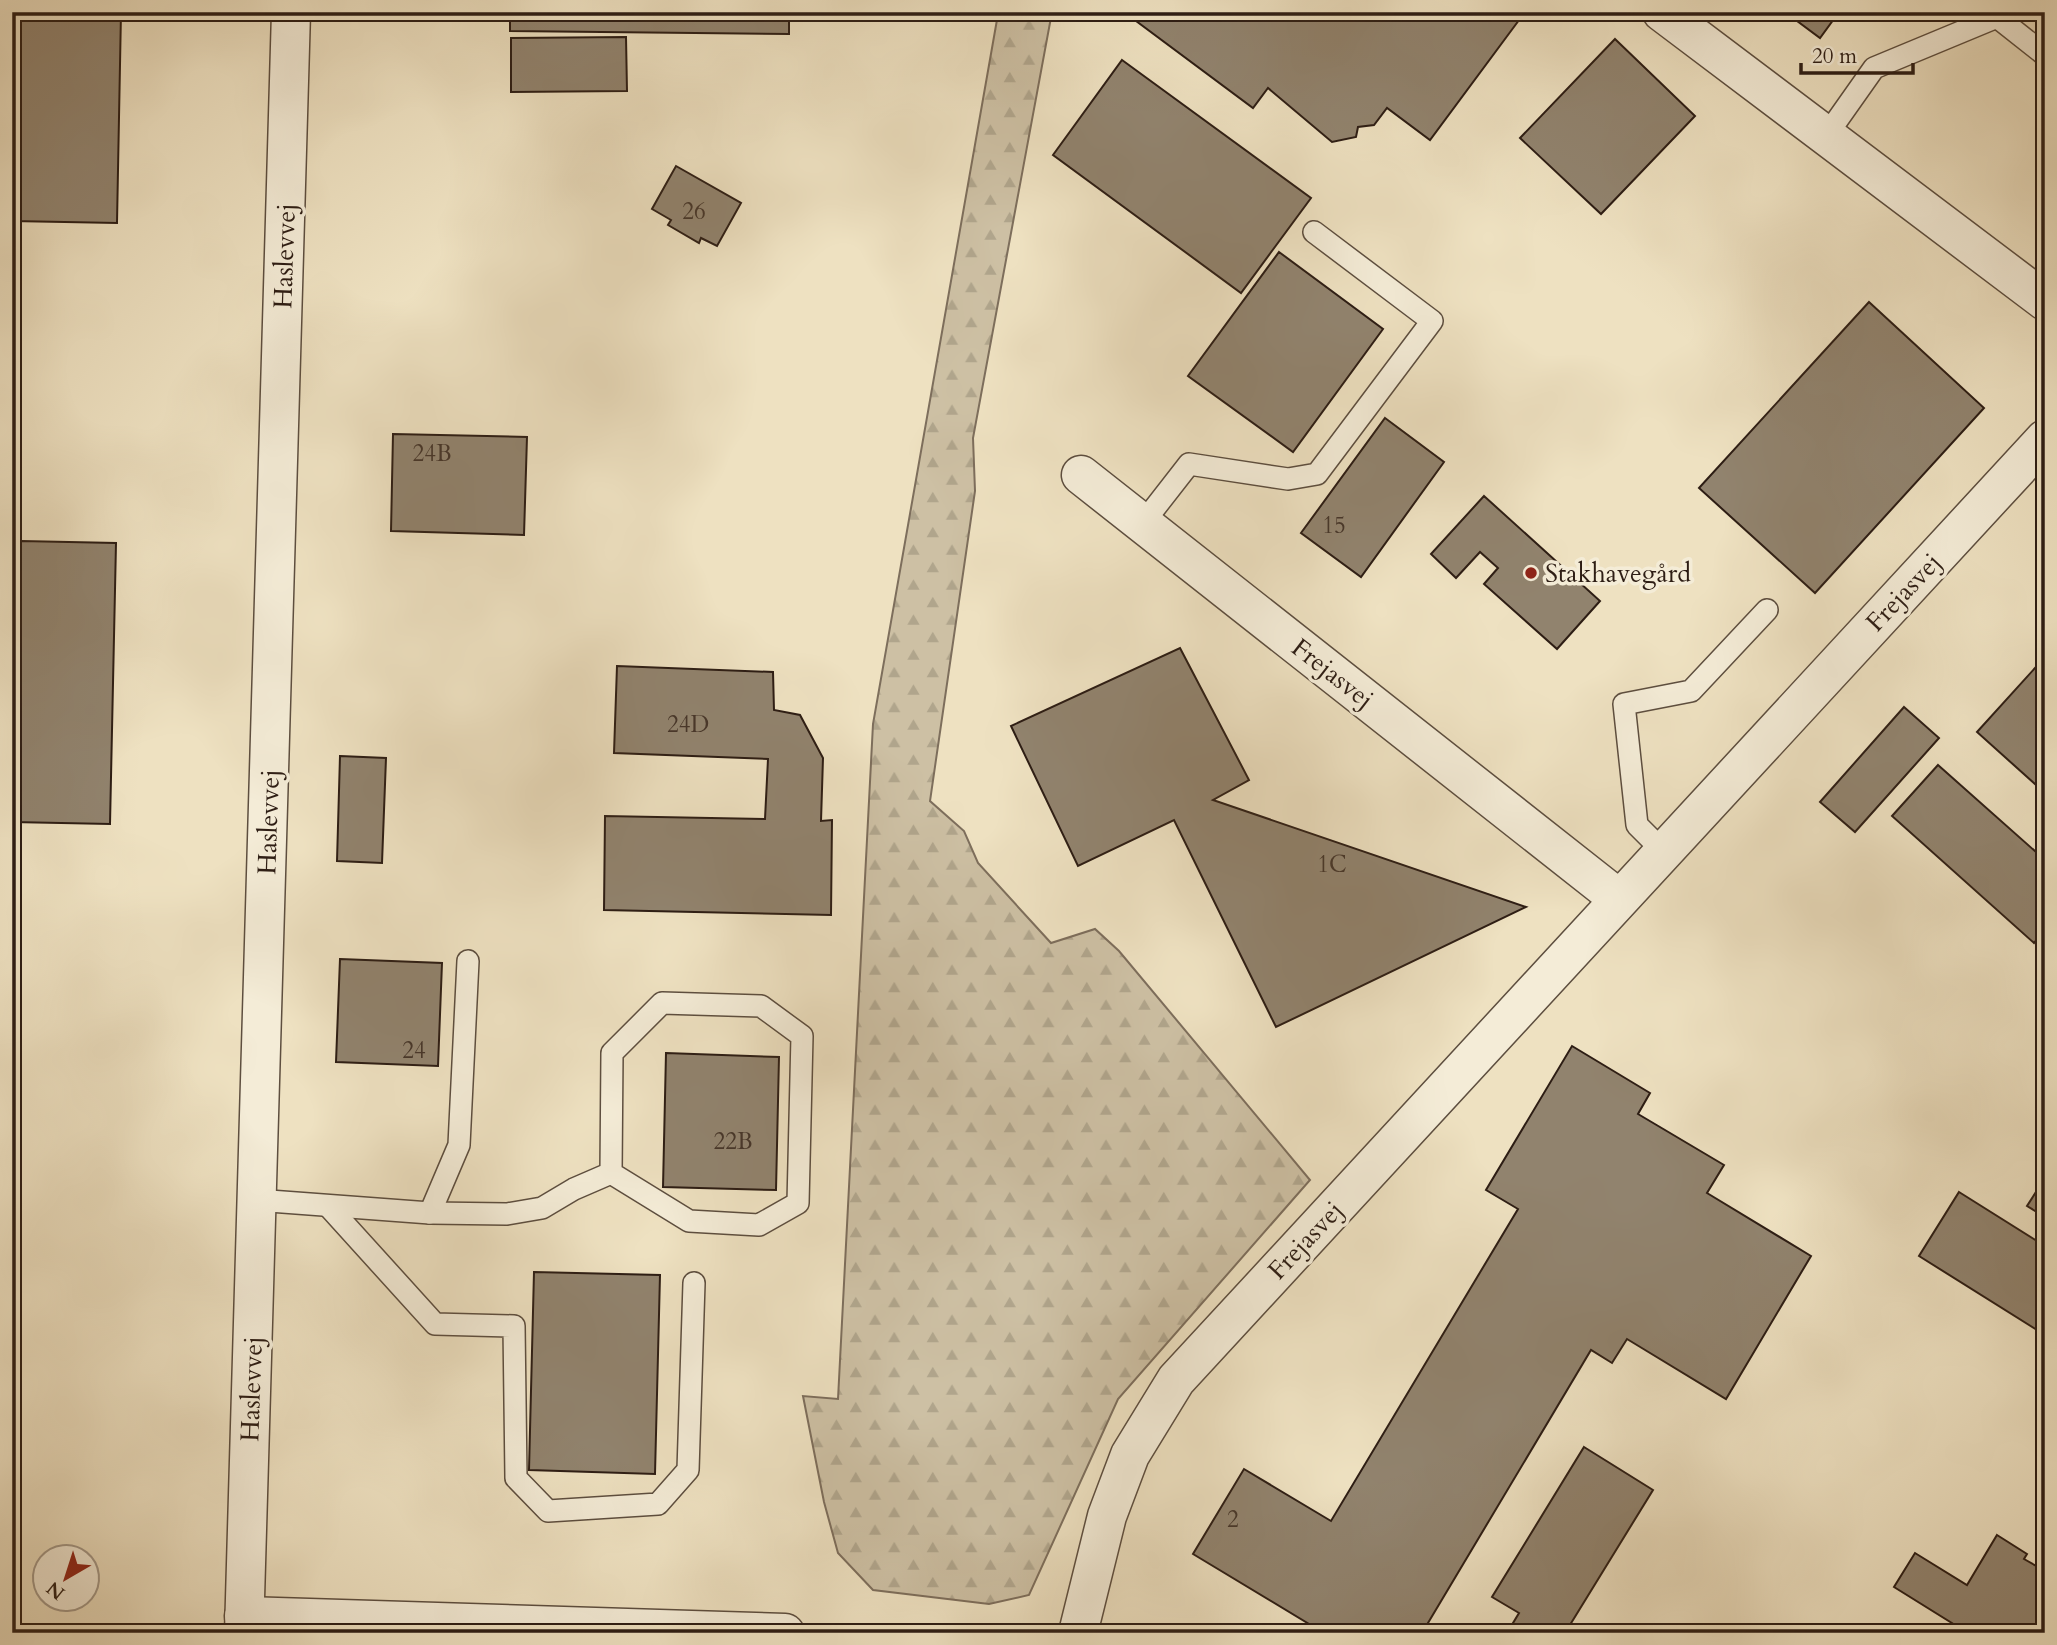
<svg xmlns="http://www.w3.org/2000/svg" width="2057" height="1645" font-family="Cardo,serif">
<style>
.forest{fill:url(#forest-firs);stroke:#7d6e5c;stroke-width:2}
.building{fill:#91836e;stroke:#2d1d14;stroke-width:2}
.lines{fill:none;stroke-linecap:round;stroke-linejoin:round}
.service-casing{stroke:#5d4e3f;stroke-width:24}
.minor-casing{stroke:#5d4e3f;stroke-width:41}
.tertiary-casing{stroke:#5d4e3f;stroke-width:41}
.service{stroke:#f4ecd7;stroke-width:21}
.minor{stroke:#f4ecd7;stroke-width:38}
.tertiary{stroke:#f4ecd7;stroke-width:38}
.poi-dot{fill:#8f2418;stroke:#f4ecd7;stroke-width:2.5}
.labels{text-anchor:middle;stroke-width:7;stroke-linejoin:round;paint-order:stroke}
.number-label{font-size:23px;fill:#46362a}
.street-label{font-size:26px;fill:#2d1d14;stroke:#f4ecd7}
.poi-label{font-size:26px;fill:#2d1d14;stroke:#f4ecd7;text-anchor:start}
</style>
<defs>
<pattern id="forest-firs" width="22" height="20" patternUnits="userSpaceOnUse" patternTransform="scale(1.75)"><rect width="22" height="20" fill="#cdc0a4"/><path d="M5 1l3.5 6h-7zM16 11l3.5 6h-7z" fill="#b0a58c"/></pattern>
</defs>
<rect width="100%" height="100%" fill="#eee1c1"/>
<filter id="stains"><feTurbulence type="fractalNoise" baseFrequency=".00286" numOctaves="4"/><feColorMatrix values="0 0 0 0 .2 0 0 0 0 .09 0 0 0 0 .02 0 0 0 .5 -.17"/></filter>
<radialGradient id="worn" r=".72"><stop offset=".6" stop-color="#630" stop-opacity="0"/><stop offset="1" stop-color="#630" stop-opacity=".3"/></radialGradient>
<!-- forest -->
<polygon class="forest" points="985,12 1052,12 973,438 975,491 930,801 964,831 978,863 1051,943 1095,929 1119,951 1310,1180 1118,1399 1029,1595 989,1604 873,1590 838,1553 824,1502 803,1396 838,1399 873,724 998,14"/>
<!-- building -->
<g class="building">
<polygon points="12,12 121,12 117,223 12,221"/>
<polygon points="510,12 789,12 789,34 510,31"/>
<polygon points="1124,12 1525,12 1430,140 1387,108 1374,125 1358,127 1356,137 1332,142 1268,88 1253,108"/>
<polygon points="1785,12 1839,12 1820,38"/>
<polygon points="626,37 627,91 511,92 511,38"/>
<polygon points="1615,39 1695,116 1601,214 1520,138"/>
<polygon points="1122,60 1311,198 1241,293 1053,155"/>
<polygon points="676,166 741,203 717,246 701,238 699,243 668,225 671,220 652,209"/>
<polygon points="1279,252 1383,329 1293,452 1188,376"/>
<polygon points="1869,302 1984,408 1815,593 1699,488"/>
<polygon points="1385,418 1444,462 1361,577 1301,533"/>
<polygon points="393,434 527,437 524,535 391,531"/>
<polygon points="1484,496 1600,601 1557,649 1484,584 1498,568 1480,552 1456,578 1431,554"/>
<polygon points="21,541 116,543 110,824 12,822 12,717 17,717"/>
<polygon points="1180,648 1249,780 1213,800 1526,907 1276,1027 1174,820 1078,866 1011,726"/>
<polygon points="2045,657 2045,793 1977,732"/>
<polygon points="617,666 773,672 774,710 800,715 823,758 821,821 832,820 831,915 604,910 605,816 765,819 768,759 614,753"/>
<polygon points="1904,707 1939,738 1855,832 1820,802"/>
<polygon points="340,756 386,758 382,863 337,861"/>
<polygon points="1938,765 2045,860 2045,930 2034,943 1892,816"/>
<polygon points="340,959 442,963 438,1066 336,1062"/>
<polygon points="1572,1046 1650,1093 1638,1114 1724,1165 1707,1193 1811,1256 1726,1399 1627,1339 1612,1363 1591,1350 1422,1633 1324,1633 1193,1554 1244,1469 1331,1521 1518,1209 1486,1190"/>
<polygon points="666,1053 779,1057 776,1190 663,1187"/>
<polygon points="2045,1178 2045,1217 2027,1206"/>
<polygon points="1959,1192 2045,1246 2045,1335 1919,1256"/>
<polygon points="534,1272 660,1275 655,1474 529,1470"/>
<polygon points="1584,1447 1653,1490 1565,1633 1507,1633 1519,1613 1492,1597"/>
<polygon points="1997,1535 2027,1554 2024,1559 2045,1571 2045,1633 1968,1633 1894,1587 1915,1553 1967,1585"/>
</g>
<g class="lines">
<defs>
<g id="service">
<polyline points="1826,136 1874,68 1997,17 2045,55"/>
<polyline points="1143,523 1189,464 1288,479 1317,474 1432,321 1314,232"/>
<polyline points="1663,851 1637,825 1624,704 1691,691 1767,610"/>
<polyline points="256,1200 430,1213 507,1214 542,1208 574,1189 611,1173 612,1053 662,1003 761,1006 802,1036 798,1203 759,1225 689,1221 611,1173"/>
<polyline points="329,1207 435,1324 514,1326 516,1478 548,1511 658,1504 688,1470 694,1283"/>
<polyline points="430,1213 459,1145 468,961"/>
</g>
<g id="minor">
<polyline points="1662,12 2045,301"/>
<polyline points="1081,475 1619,899"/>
<polyline points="244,1616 785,1633"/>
<polyline points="1078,1633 1107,1516 1130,1455 1176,1380 2045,439"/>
</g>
<polyline id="tertiary" points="244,1633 291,12"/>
</defs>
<!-- service casing -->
<use href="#service" class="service-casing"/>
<!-- minor casing -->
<use href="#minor" class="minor-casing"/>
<!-- tertiary casing -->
<use href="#tertiary" class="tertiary-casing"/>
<!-- service -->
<use href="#service" class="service"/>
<!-- minor -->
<use href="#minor" class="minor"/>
<!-- tertiary -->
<use href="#tertiary" class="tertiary"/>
</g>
<!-- markers -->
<circle class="poi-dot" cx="1531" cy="573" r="7"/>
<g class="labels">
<!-- number labels -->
<g class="number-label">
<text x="694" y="219">26</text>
<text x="432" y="461">24B</text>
<text x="1334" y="533">15</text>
<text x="688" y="732">24D</text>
<text x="1332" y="872">1C</text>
<text x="414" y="1058">24</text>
<text x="733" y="1149">22B</text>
<text x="1233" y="1527">2</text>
</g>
<!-- street labels -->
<g class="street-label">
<text transform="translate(284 256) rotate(-88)" y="9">Haslevvej</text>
<text transform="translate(1903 592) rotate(-47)" y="9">Frejasvej</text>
<text transform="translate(1333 673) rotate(38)" y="9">Frejasvej</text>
<text transform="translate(268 822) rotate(-88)" y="9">Haslevvej</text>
<text transform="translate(1305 1240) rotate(-47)" y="9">Frejasvej</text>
<text transform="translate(251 1389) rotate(-88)" y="9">Haslevvej</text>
</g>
<!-- poi labels -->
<g class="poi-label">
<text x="1545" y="582">Stakhavegård</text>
</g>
</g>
<!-- margin -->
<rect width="2057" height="1645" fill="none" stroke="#eee1c1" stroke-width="42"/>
<rect x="14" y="14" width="2029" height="1617" fill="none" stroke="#2d1d14" stroke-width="3.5"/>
<rect x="21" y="21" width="2015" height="1603" fill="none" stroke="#2d1d14" stroke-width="2"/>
<!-- north arrow -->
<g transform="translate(66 1578) rotate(219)"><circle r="33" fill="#f4ecd7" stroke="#a49989" stroke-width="2"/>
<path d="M0-5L12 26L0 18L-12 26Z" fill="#8f2418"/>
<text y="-10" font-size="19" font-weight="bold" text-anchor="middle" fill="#2d1d14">N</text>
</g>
<!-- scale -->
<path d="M1801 63v10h112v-10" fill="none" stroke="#2d1d14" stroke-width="3.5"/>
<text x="1812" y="63" font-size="21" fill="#2d1d14" stroke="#f4ecd7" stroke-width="5" paint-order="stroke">20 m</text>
<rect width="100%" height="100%" filter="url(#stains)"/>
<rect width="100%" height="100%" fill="url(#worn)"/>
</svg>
